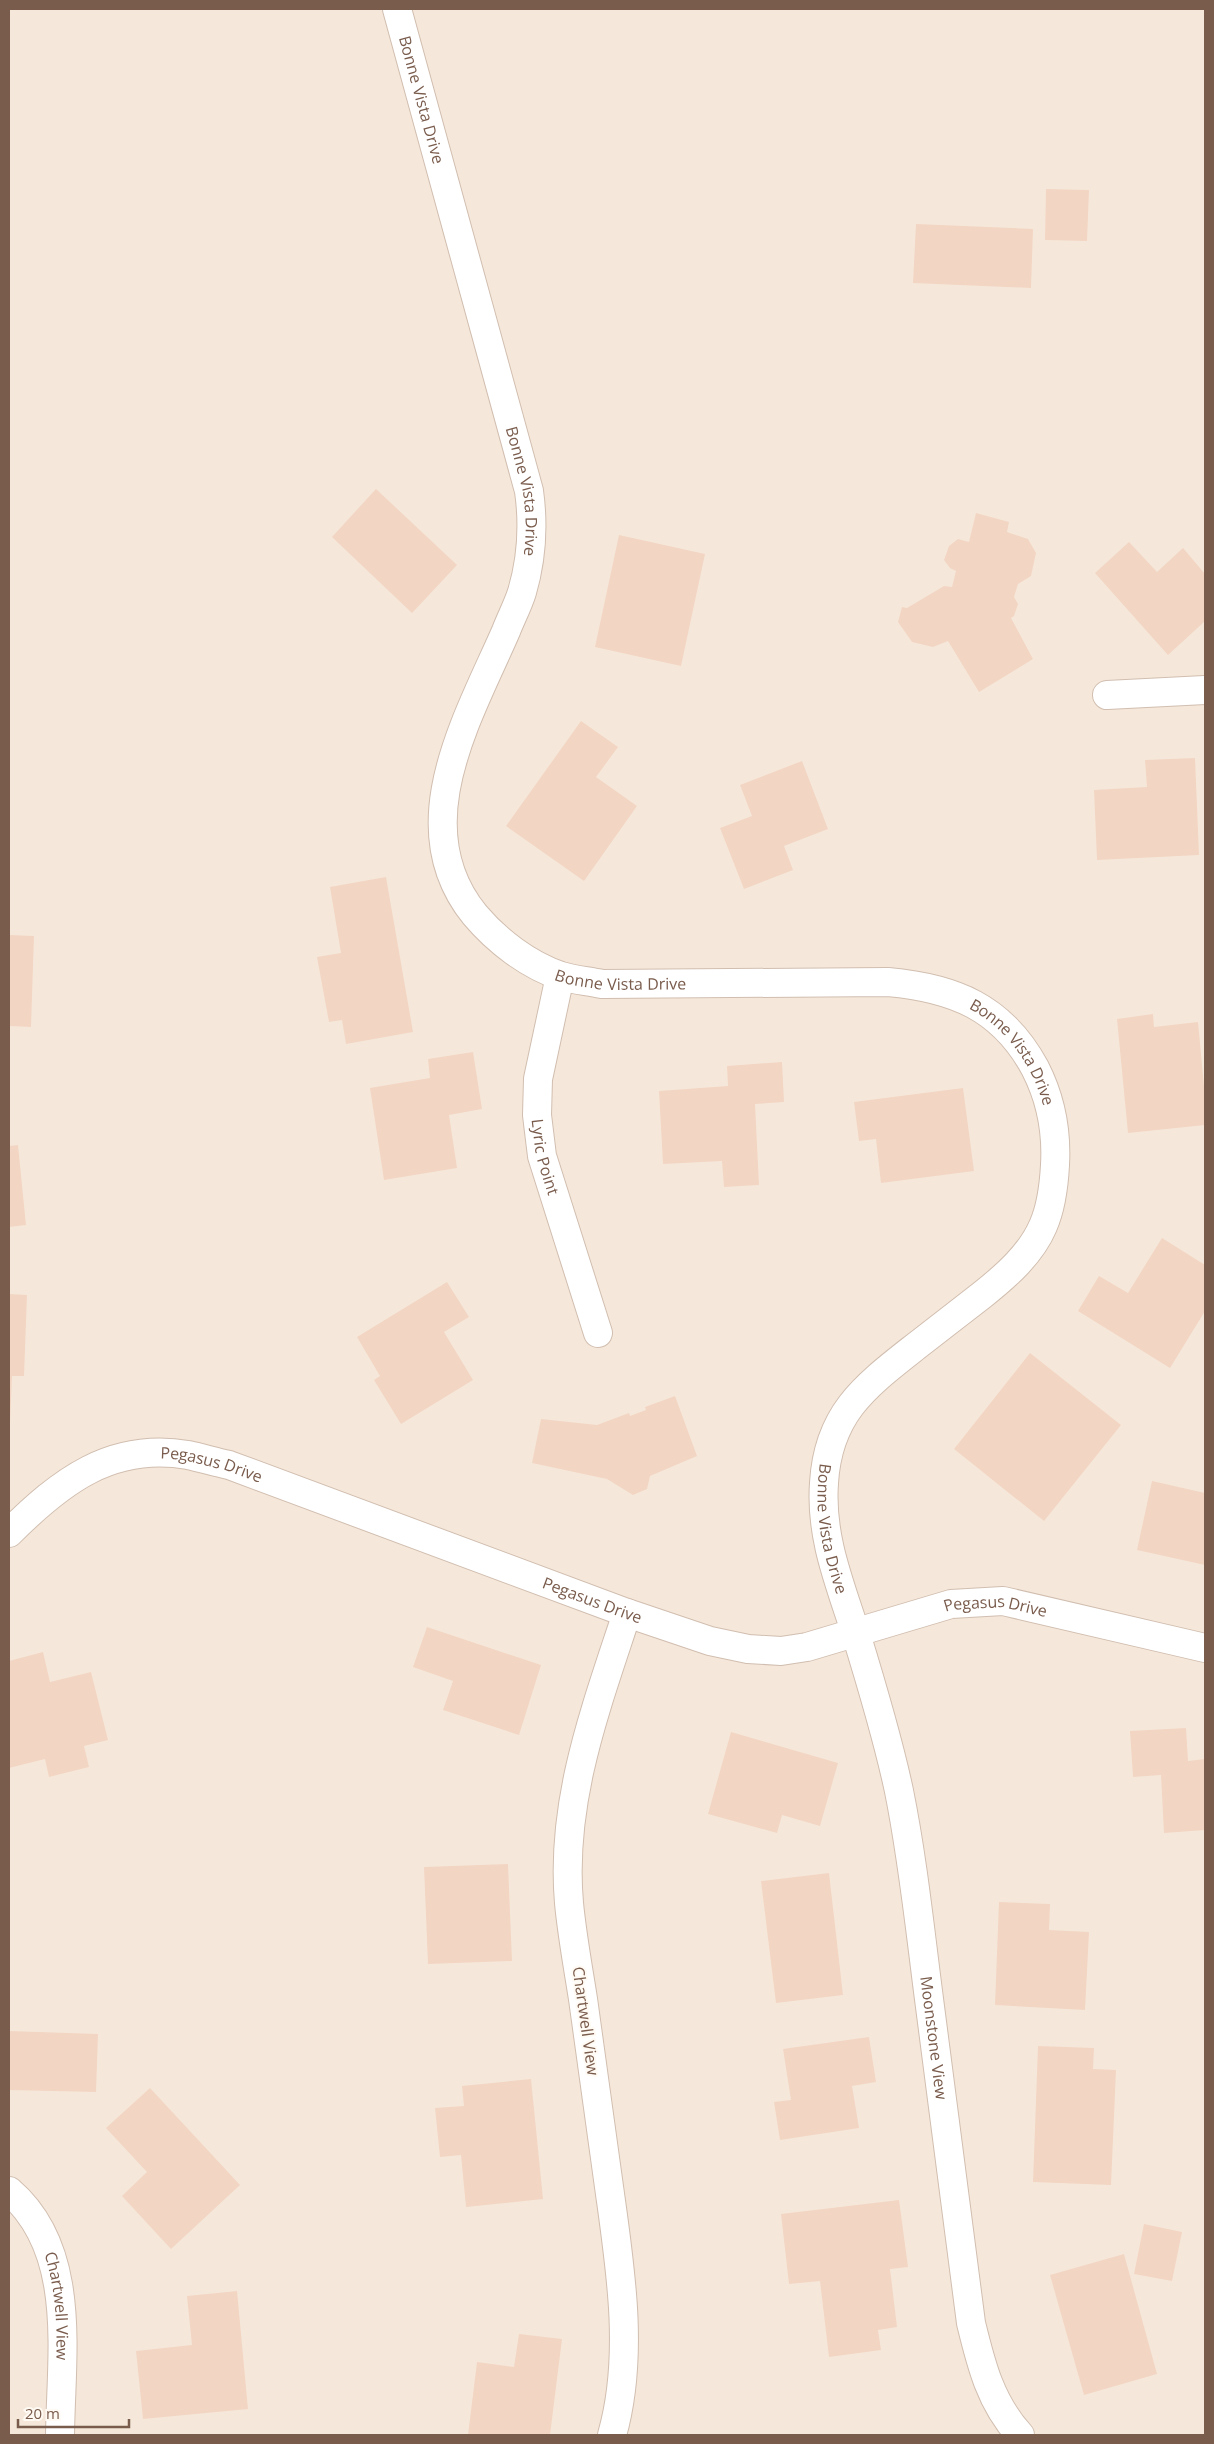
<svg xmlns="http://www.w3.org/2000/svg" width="1214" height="2444" font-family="'Open Sans',sans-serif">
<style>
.residential{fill:#f5e8da}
.building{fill:#f3d5c3}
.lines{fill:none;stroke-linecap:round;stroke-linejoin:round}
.minor-casing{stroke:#d1beb0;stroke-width:30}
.minor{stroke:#fff;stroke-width:28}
.labels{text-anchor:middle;stroke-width:4;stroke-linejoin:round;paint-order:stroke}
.street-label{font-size:16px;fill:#7a5c4d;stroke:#fffaf3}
</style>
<rect width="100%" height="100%" fill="#fdf6ec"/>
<!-- residential -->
<rect class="residential" x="9" y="9" width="1196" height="2426"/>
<!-- building -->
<g class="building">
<polygon points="1046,189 1089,190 1087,241 1045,240"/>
<polygon points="916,224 1033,229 1031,288 913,283"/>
<polygon points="376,489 457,565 412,613 332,537"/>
<polygon points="976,513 1009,522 1007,532 1028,539 1036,553 1031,576 1018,584 1014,597 1018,604 1014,616 1011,618 1033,659 979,692 948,641 933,647 912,642 898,622 902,607 907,608 944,586 952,587 956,571 950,568 944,560 949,546 958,539 969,542"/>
<polygon points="619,535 705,554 681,666 595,647"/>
<polygon points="1129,542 1157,572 1183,548 1205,574 1205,621 1168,655 1095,573"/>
<polygon points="581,721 618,747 596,777 637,806 584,881 506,826"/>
<polygon points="1195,758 1199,855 1097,860 1094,790 1147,787 1145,760"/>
<polygon points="802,761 828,829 784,846 793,870 744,889 720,828 752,816 740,785"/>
<polygon points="386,877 413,1032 346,1044 342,1020 329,1022 317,957 341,953 330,887"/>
<polygon points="9,935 34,936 31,1027 9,1026"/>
<polygon points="1153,1014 1154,1027 1198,1022 1205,1097 1205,1125 1128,1133 1117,1019"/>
<polygon points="473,1052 482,1109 449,1115 457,1168 384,1180 370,1088 430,1078 428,1059"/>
<polygon points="782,1062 784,1102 755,1104 759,1185 724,1187 722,1161 663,1164 659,1091 728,1086 727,1066"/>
<polygon points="963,1088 974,1171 881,1183 876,1139 859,1141 854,1102"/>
<polygon points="18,1145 26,1225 9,1227 9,1146"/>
<polygon points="1162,1238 1205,1265 1205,1311 1170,1368 1078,1311 1099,1276 1128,1293"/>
<polygon points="447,1282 469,1317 444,1332 473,1380 401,1424 374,1380 380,1376 357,1337"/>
<polygon points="9,1294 27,1295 24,1376 12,1376 10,1424"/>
<polygon points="1030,1353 1121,1425 1044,1521 954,1449"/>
<polygon points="675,1396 697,1456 650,1476 647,1489 633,1495 607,1479 532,1463 541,1419 597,1425 629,1413 630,1416 646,1410 645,1407"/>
<polygon points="1152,1481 1205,1493 1205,1565 1137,1550"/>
<polygon points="427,1627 541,1665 519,1735 443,1710 453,1681 413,1667"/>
<polygon points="43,1652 50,1682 91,1672 108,1740 84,1746 89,1767 49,1777 45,1759 9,1768 9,1661"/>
<polygon points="1186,1728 1188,1761 1205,1759 1205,1830 1164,1833 1161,1775 1133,1777 1130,1731"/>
<polygon points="731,1732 838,1763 820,1826 782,1815 777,1833 708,1814"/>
<polygon points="508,1864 512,1961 428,1964 424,1867"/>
<polygon points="829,1873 843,1995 776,2003 761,1881"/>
<polygon points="999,1902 1050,1904 1049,1930 1089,1932 1085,2010 995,2005"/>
<polygon points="9,2031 98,2034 96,2092 9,2090"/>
<polygon points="869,2037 876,2082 852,2086 859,2128 780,2140 774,2102 791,2100 783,2049"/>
<polygon points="1038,2046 1094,2048 1093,2069 1116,2070 1111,2185 1033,2182"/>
<polygon points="531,2079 543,2199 466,2207 461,2155 440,2157 435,2108 464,2106 462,2086"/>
<polygon points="150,2088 240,2185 171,2249 122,2196 147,2172 106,2128"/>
<polygon points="899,2200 908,2267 890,2269 897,2327 878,2330 881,2350 829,2357 820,2281 789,2284 781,2214"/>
<polygon points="1144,2224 1182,2232 1172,2281 1134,2274"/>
<polygon points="1124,2254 1157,2374 1084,2395 1050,2275"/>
<polygon points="237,2291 248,2409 143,2419 136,2351 192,2345 187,2296"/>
<polygon points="519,2334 562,2339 550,2435 468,2435 477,2362 514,2367"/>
</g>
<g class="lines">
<defs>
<g id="minor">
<path id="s1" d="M397,9L529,491C534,527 532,558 522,592C518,605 511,618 506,631C468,718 403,827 475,915C497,941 528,965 561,976C574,980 588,981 602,984L888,982C954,988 1002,1007 1035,1068C1051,1099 1057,1130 1055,1165C1054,1184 1051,1208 1043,1226C1031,1254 1006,1276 982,1295C960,1312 937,1330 915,1347C864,1387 828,1414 824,1483C820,1537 840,1584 856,1634C872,1686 888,1739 899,1791C913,1860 920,1930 929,1999C943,2107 957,2215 971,2323C981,2364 990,2402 1020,2435"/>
<polyline points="1107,695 1205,690"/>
<path id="s2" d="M560,976L538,1079L537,1115L542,1156L598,1333"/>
<path id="s3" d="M9,1533C60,1482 111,1442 188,1455C202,1458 215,1462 229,1465L627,1613L710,1641L748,1649L781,1651L807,1647L951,1604L1003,1601L1205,1648"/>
<path id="s4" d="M9,2191C78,2250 61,2354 60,2435"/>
<path d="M612,2435C634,2358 621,2272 610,2194C601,2129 592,2064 583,1999C578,1967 572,1935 569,1903C560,1801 596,1708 627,1613"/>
</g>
</defs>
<!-- minor casing -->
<use href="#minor" class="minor-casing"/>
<!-- minor -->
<use href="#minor" class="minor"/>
</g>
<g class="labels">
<!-- street labels -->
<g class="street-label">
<text dy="6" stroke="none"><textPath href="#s1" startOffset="94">Bonne Vista Drive</textPath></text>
<text dy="6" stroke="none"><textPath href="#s1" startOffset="499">Bonne Vista Drive</textPath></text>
<text dy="6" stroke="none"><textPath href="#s1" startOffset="1114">Bonne Vista Drive</textPath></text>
<text dy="6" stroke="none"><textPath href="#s1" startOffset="1534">Bonne Vista Drive</textPath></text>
<text dy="6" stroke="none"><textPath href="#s2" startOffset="184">Lyric Point</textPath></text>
<text dy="6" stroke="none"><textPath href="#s3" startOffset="229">Pegasus Drive</textPath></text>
<text dy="6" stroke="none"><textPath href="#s1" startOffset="2118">Bonne Vista Drive</textPath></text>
<text dy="6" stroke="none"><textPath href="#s3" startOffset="634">Pegasus Drive</textPath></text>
<text dy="6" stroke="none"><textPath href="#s3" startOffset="1052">Pegasus Drive</textPath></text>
<text transform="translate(586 2021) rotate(82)" y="6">Chartwell View</text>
<text dy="6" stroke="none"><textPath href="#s1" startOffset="2639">Moonstone View</textPath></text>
<text dy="6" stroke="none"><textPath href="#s4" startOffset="129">Chartwell View</textPath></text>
</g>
</g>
<!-- border -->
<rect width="1214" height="2444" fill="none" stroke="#7a5c4d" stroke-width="20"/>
<!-- scale -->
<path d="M18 2419v8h111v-8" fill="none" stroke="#7a5c4d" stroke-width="2.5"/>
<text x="25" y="2419" font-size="15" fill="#7a5c4d" stroke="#fffaf3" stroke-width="4" paint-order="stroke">20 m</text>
</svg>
